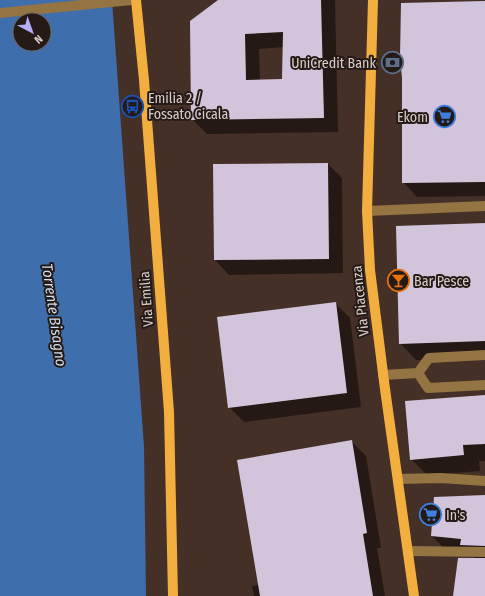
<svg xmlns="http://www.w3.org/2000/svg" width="485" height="596" font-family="'Fira Sans Condensed',sans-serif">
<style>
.water{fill:#3f6eac;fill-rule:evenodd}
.shadow{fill:#0007;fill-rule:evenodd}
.building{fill:#d2c5db;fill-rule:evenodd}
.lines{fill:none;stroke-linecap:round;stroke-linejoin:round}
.minor{stroke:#947443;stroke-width:10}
.major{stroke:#f2af3f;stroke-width:10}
.labels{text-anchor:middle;stroke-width:4;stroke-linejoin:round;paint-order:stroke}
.poi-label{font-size:14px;fill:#dbcec9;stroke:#241a16;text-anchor:start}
.street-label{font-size:14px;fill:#dbcec9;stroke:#241a16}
.water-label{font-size:15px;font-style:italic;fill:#d2dff1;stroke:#241a16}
</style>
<rect width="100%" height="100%" fill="#443027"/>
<!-- water -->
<path class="water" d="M0,0H112L144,447L146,596H0ZM20,20H44V44H20Z"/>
<!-- shadow -->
<g class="shadow">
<path d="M219,0H335L338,132L207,134L192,119ZM284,47L283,80L260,81L259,49Z"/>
<polygon points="485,2 485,196 417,197 403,182"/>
<polygon points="328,164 342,178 343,273 229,275 215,260"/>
<polygon points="485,224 485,358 416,360 400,343"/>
<polygon points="335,303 350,318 361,407 244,422 229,407"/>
<polygon points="485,396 485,461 479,461 480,471 427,475 411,459"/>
<polygon points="351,441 366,456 381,548 377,548 385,596 254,596 252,586 259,585"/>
<polygon points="485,496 485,596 456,596 476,559 469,553 447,551 432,536"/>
</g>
<!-- building -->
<g class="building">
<path d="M218,0H321L324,118L191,120L190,21ZM283,32L282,79L246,80L245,34Z"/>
<polygon points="485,1 485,182 402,183 402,78 400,57 401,3"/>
<polygon points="328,163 329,259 214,260 213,164"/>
<polygon points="485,223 485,341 399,344 396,226"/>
<polygon points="336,302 347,393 228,408 217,317"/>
<polygon points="485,395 485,444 463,445 464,455 410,460 405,401"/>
<polygon points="352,440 367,533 363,534 373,596 260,596 237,460"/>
<polygon points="485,495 485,546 460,545 461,539 431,536 434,497"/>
<polygon points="458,558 485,558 485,596 453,596"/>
</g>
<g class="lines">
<!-- minor -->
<g class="minor">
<polyline points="0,13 131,0"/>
<polyline points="367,211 485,206"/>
<polyline points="418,373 428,388 485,385"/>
<polyline points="383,375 418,373 429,358 485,355"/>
<polyline points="398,479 441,478 485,481"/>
<polyline points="408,551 485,552"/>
</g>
<!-- major -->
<g class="major">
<polyline points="136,0 144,80 169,412 173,596"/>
<polyline points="373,0 367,211 370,270 385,389 414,596"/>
</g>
</g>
<!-- icons -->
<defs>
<symbol id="bank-ring" viewBox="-11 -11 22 22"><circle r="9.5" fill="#241a16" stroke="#5c6f8a" stroke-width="1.5"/><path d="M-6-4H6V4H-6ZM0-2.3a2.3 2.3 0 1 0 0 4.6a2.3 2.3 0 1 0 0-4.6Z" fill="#5c6f8a"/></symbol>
<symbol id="bus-ring" viewBox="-11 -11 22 22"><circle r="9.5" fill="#241a16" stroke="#1a4fb4" stroke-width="1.5"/><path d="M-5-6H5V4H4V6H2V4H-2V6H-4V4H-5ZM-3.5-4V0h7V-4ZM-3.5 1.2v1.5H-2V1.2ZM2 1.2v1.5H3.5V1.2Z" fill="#1a4fb4"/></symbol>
<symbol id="supermarket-ring" viewBox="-11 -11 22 22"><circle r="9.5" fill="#241a16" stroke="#3f7fe0" stroke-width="1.5"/><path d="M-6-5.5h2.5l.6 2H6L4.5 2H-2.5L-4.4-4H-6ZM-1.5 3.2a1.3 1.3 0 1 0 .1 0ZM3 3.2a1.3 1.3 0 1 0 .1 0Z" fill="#3f7fe0"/></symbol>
<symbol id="bar-ring" viewBox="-11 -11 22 22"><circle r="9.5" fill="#241a16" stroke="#e8710a" stroke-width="1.5"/><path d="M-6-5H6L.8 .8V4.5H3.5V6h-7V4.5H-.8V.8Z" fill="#e8710a"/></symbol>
</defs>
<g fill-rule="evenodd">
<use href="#bank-ring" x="380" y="50" width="25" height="25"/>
<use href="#bus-ring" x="120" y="94" width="25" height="25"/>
<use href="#supermarket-ring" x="432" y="104" width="25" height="25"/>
<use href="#bar-ring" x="386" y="268" width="25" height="25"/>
<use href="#supermarket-ring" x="418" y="502" width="25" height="25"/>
</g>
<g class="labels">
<!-- poi labels -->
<g class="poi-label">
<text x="376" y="68" text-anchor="end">UniCredit Bank</text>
<text x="148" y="103">Emilia 2 /<tspan x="148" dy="16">Fossato Cicala</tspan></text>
<text x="428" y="122" text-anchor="end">Ekom</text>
<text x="414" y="286">Bar Pesce</text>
<text x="446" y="520">In's</text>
</g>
<!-- street labels -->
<g class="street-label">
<text transform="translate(146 299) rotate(-94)" y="5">Via Emilia</text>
<text transform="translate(360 301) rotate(-96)" y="5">Via Piacenza</text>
</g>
<!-- water labels -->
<g class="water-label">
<text transform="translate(54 315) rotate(82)" y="5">Torrente Bisagno</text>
</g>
</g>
<!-- north arrow -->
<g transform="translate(32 32) rotate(139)"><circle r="19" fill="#241a16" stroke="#6d625e"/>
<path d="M0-3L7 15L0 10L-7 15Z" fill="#b6acf8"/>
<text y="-6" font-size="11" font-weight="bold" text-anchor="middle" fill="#dbcec9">N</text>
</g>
</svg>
